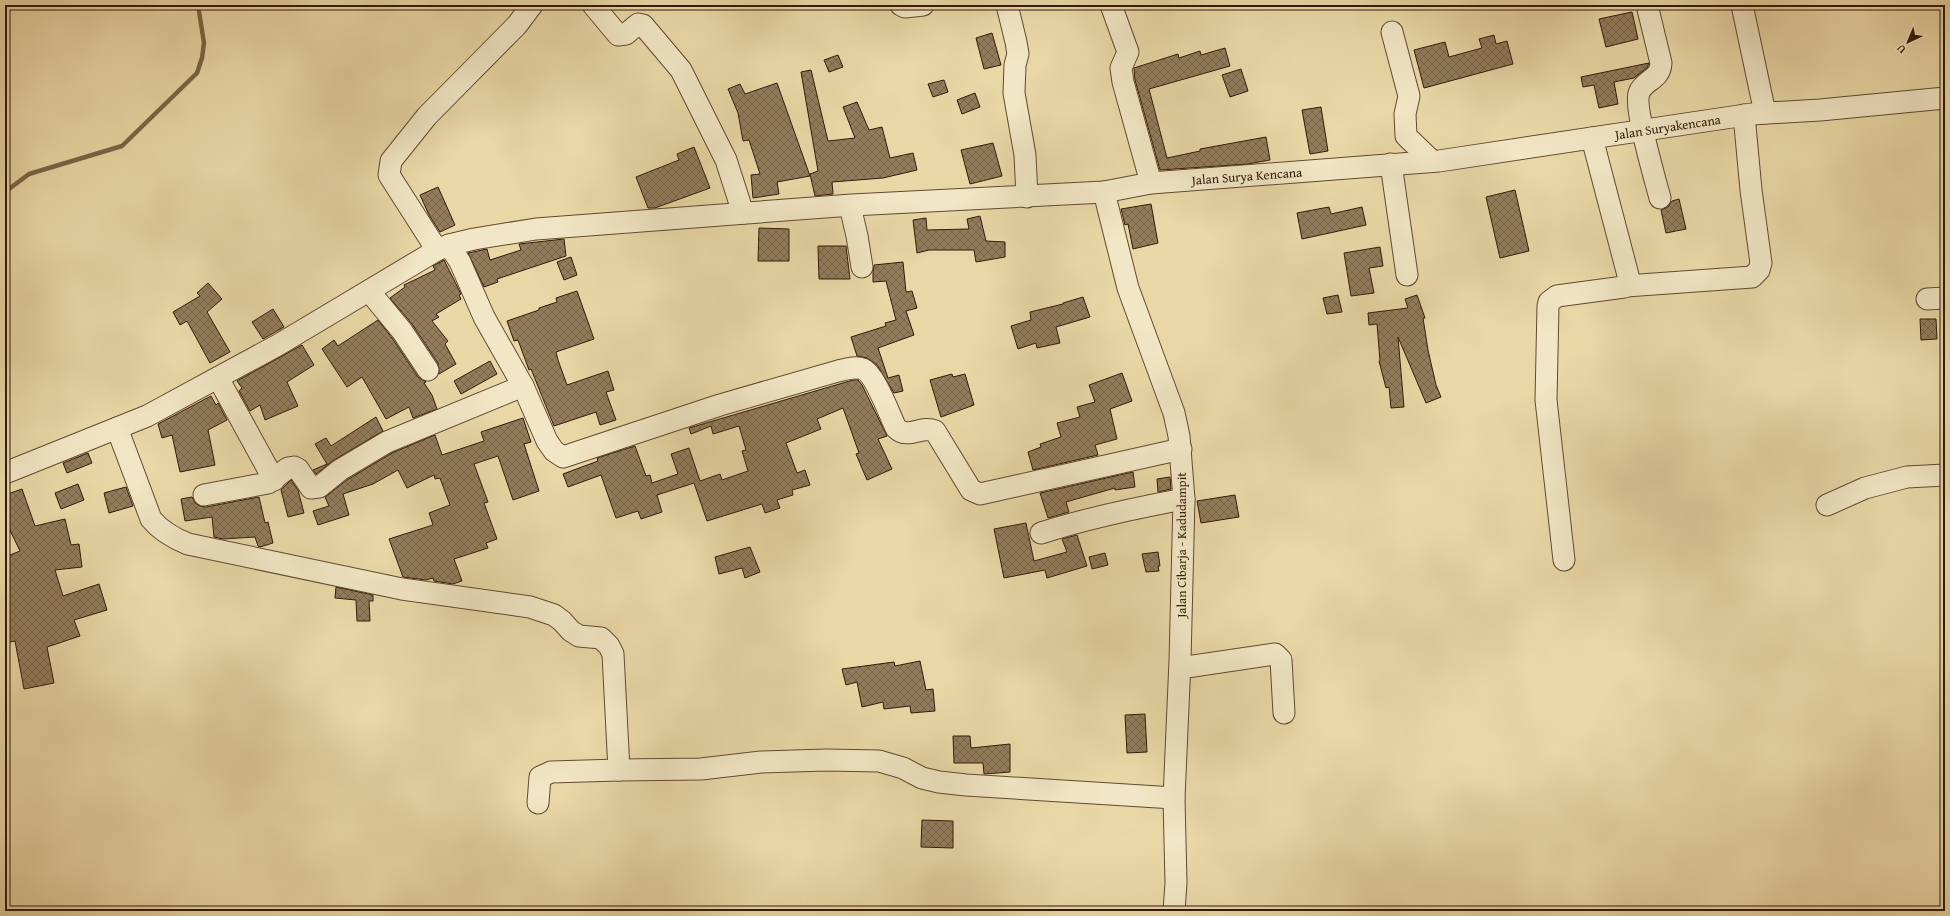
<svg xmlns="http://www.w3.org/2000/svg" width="1950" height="916" font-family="'Gentium Book Plus',serif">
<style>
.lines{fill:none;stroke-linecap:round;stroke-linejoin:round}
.stream{stroke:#7b6548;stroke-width:4.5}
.building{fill:url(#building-cross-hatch);stroke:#34190b}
.minor-casing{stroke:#614932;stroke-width:23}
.minor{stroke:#f1e6c5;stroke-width:21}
.labels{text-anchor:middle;stroke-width:3;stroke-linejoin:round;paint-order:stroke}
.street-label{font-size:13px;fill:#34190b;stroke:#f1e6c5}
</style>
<defs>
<pattern id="building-cross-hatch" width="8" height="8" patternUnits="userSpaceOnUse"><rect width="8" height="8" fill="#927c5c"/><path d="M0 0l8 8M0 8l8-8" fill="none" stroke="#78654a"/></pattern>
</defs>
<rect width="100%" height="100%" fill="#e9d8a6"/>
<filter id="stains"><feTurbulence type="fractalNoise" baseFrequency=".005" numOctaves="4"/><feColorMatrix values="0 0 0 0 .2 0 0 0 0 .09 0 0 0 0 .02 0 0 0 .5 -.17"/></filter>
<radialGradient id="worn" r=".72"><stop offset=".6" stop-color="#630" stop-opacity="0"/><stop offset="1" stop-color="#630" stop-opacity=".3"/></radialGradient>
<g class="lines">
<!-- stream -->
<polyline class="stream" points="5,192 29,174 122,146 197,73 202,58 204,43 198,5"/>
</g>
<!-- building -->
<g class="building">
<polygon points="1632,12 1638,39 1606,47 1599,19"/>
<polygon points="992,33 1001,65 984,69 976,38"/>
<polygon points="1494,35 1496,44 1507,41 1513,64 1424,88 1414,50 1445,42 1449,57 1482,48 1479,39"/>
<polygon points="1225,48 1230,66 1149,89 1167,158 1200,151 1200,149 1266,137 1270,160 1248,164 1160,170 1135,80 1134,68 1178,54 1179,58 1200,51 1201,55"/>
<polygon points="838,55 843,67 829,72 824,60"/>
<polygon points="1649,63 1647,68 1634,78 1614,82 1618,104 1599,108 1594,85 1583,87 1581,77"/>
<polygon points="1241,69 1248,91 1230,97 1222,75"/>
<polygon points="811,70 828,141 855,138 843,107 857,102 869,130 882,127 890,158 913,153 917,170 883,178 832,182 833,194 815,196 810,174 818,171 801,72"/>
<polygon points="944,80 948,92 933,97 928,84"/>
<polygon points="777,83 810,176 777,182 779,194 753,198 751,175 760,174 749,140 743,141 738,113 728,89 740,84 745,94"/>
<polygon points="975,93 980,107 962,114 957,100"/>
<polygon points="1321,107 1328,151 1310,154 1302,110"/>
<polygon points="993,143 1002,176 970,184 961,150"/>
<polygon points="694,147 710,188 655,208 648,208 636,177 679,160 677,154"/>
<polygon points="438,187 455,225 440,232 429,215 420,195"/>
<polygon points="1515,190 1529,251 1500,258 1486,197"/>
<polygon points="1679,199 1686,229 1666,233 1661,210 1668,207 1672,201"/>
<polygon points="1151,204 1158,243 1133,249 1128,224 1125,225 1121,209"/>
<polygon points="1329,207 1331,214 1362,207 1366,225 1302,239 1297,213"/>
<polygon points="980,216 986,241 1005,242 1005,257 976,262 974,250 929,250 917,253 913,220 926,218 927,230 969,229 967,219"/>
<polygon points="759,228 789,229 789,261 758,261"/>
<polygon points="564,239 566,256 497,279 498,282 484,287 468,253 487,249 490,260 521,250 519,244"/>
<polygon points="818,246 846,246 850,279 819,279"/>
<polygon points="1380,247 1383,266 1369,268 1374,293 1351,296 1344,253"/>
<polygon points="571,257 577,275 564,280 557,262"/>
<polygon points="444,260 461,294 459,295 461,299 436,314 439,317 432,321 448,341 445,344 456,364 439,374 438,363 412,324 390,298 405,287 404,285 435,270 433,266"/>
<polygon points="903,262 906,292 912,291 917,308 906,311 914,335 878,348 888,378 899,375 903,391 894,393 877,365 867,358 857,356 851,337 886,326 885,323 896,320 886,281 873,282 873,272 874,265"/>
<polygon points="208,283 222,299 207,312 230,352 210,363 187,321 180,325 173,312 200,296 197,293"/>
<polygon points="577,291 594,339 556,352 558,360 567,385 608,371 614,390 606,392 616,420 600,425 596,412 554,426 531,369 529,370 518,340 514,341 507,321 539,310 539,308 557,302 556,298"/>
<polygon points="1338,295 1342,312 1327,314 1323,298"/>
<polygon points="1417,295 1425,318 1423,318 1428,350 1436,385 1441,397 1426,403 1398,337 1404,407 1391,408 1389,387 1386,388 1379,361 1380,361 1377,324 1369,325 1368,313 1408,308 1405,299"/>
<polygon points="1083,297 1090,317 1056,327 1060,343 1037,348 1036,343 1018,349 1011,326 1031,320 1030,312 1063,304 1063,303"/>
<polygon points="273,309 284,327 263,339 252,322"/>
<polygon points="1920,319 1936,319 1937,339 1921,340"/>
<polygon points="378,320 392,338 418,377 426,382 424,383 432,395 437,409 413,418 409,407 386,419 362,377 347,387 322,349 334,340 338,346"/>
<polygon points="302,345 314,365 287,382 298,406 265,420 260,405 250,411 239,391 242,388 237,381"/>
<polygon points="490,361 497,374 461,394 454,381"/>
<polygon points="1122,373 1132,401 1110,409 1117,439 1095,445 1098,455 1033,470 1028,452 1041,447 1040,444 1061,437 1057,423 1080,417 1077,407 1095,402 1089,385"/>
<polygon points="952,374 953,377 965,374 974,405 941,417 930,380"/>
<polygon points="853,380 858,380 862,385 887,436 878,439 892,469 867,480 856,454 859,453 843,408 817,419 821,429 786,443 797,473 805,470 810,485 792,490 793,495 777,500 780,508 765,513 762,504 707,521 694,483 657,495 662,512 641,519 638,511 616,518 601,475 568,487 563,474 598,461 597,458 635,446 646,476 650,475 652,483 678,474 671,454 689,448 700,481 720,474 722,480 748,471 742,451 746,450 739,426 713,434 711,426 691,434 689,428"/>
<polygon points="211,396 216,405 218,403 227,420 208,430 215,465 180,472 172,435 162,438 158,424"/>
<polygon points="376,417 383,431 334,460 316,474 313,470 327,464 315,444 326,438 331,446"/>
<polygon points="523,418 531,442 524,444 539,491 513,500 498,456 474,464 488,502 484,503 497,539 486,543 488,548 454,559 462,581 453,584 434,581 433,578 426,580 403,577 389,539 433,525 429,513 450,505 440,478 435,479 434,475 407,488 398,470 373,484 343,494 349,515 318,525 313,511 329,506 325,497 347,480 392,453 435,435 442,455 484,441 481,432"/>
<polygon points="88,453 92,463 67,473 63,463"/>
<polygon points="1133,472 1135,487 1115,490 1115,488 1066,502 1069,512 1048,518 1040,493"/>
<polygon points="1170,477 1171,489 1158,492 1157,479"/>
<polygon points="291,480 298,490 304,513 288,517 281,490"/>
<polygon points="78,484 84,500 61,509 55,493"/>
<polygon points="126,487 133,506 109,513 104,493"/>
<polygon points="22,489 35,526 65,519 71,545 79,544 82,567 55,570 63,596 99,584 107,610 74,620 80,636 47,647 54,683 24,689 15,641 5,643 5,557 20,551 5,520 5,495"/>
<polygon points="1235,495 1239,517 1201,523 1197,501"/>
<polygon points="192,497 195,503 200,506 206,507 259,497 265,523 268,522 273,543 260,547 258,546 255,537 223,539 214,537 212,517 185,521 181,499"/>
<polygon points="1026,523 1034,561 1067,552 1062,539 1077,535 1087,566 1047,578 1045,570 1004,578 994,529"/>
<polygon points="750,547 760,572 745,578 742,568 719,574 715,557"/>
<polygon points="1158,552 1160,566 1158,566 1159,571 1146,572 1142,554"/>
<polygon points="1105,553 1108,565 1092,569 1089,557"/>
<polygon points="336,587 373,595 373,601 369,601 370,621 357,621 356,600 335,598"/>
<polygon points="920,661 926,690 933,689 935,711 911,713 910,706 884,709 883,702 862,707 857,682 846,685 842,669 894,662 895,666"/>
<polygon points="1145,714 1147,752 1127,753 1125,715"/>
<polygon points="953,736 970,736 971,748 1010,744 1010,772 984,774 983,763 954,763"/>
<polygon points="922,820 953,821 953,848 921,847"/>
</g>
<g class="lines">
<defs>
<g id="minor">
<polyline points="593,5 618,35 626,34 638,24 643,25 681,70 726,160 743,213"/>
<polyline points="901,5 905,7 923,5"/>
<polyline points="1007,5 1016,42 1018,54 1015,65 1014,93 1025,155 1027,197"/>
<polyline points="1111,5 1128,52 1121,68 1123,82 1151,183"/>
<path d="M1647,5L1661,63C1660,81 1644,79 1639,93C1634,108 1655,179 1660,198"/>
<polyline points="1742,5 1765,113"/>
<polyline points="1392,32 1409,96 1405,114 1406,136 1432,161"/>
<polyline points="1391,164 1407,275"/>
<polyline points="1104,192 1128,288 1174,413 1179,436 1184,499 1180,661 1174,798 1176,883 1174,911"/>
<polyline points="850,206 857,236 862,267"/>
<path d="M449,245L460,262L484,317L523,386L547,441L554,451L563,457L720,405L838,371C847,369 855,366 863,369C875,374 890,416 896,428C908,440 921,425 935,431L971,490L980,494L1181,449"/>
<polyline points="437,250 389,175 391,161 427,116 517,25 532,5"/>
<polyline points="1626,286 1752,277 1759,270 1761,263 1751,190 1744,115"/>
<polyline points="369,291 402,331 428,370"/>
<polyline points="1927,299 1945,298"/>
<polyline points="218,378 274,480"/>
<path d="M117,428L151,519C161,531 173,538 188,544L402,589L530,607L554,615L562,621L571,631L579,636L601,638L609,646L613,654L619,770L701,769L761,762L826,760L879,761L903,768L922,778L939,782L966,785L1174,798"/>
<path id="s1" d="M5,473L147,416L278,345L437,250L449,245L474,239L536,229L852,205L1104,192L1151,183L1439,161L1752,114L1820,110L1945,98"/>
<polyline points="204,495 268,483 288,468 294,467 298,469 311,488 319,487 340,470 387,442 523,386"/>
<polyline points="1827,505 1865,488 1907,477 1945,475"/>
<path d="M1041,533C1088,518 1135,508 1184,499"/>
<polyline points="1564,560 1546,400 1548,306 1549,302 1557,296 1624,287 1628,283 1629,279 1592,138"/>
<polyline points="1180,668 1275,654 1281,660 1284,713"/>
<polyline points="538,803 540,777 551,772 619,770"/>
</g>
</defs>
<!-- minor casing -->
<use href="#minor" class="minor-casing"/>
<!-- minor -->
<use href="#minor" class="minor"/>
</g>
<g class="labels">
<!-- street labels -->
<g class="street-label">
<text dy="5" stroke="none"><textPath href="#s1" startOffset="1726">Jalan Suryakencana</textPath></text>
<text dy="5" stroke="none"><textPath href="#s1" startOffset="1302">Jalan Surya Kencana</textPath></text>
<text transform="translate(1181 545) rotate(-90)" y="5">Jalan Cibarja - Kadudampit</text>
</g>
</g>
<!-- margin -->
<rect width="1950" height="916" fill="none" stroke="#e9d8a6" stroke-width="20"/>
<rect x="6" y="6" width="1938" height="904" fill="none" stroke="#34190b" stroke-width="2"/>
<rect x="10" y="10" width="1930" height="896" fill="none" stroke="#34190b"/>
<!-- north arrow -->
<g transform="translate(1908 42) rotate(224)" stroke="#f1e6c5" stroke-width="3" paint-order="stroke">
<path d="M0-3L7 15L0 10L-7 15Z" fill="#34190b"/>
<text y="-6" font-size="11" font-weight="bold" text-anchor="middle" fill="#34190b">U</text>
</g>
<rect width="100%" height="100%" filter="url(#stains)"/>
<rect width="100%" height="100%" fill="url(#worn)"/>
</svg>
